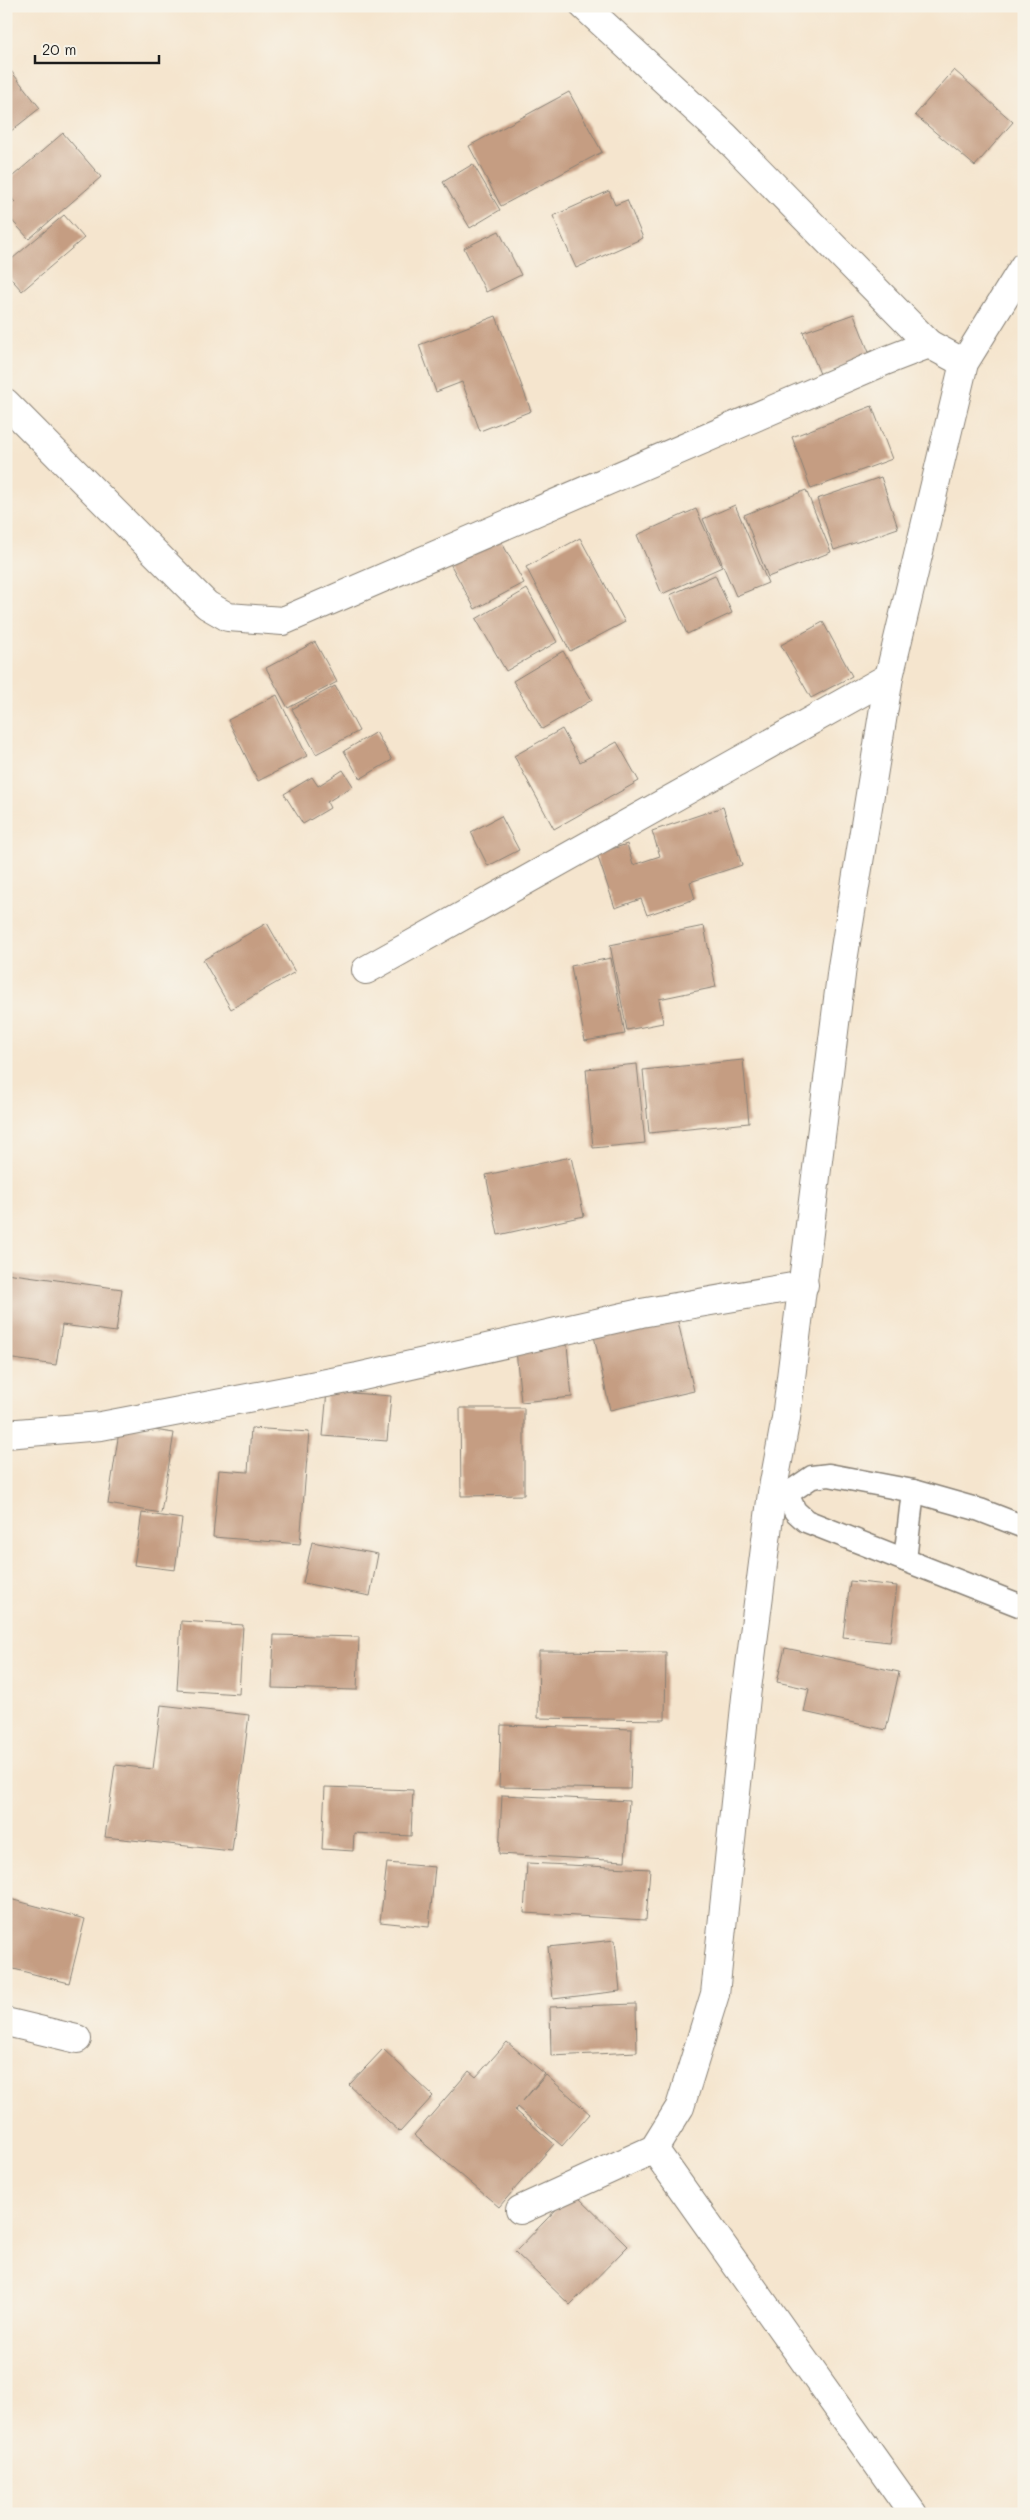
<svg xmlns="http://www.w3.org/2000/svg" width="1030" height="2520" font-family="Mali,sans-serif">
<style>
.building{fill:#c59d82}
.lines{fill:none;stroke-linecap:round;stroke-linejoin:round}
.lane-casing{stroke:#888075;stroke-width:25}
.street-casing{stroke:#888075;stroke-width:30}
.lane{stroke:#fff;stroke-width:22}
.street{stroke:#fff;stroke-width:28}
</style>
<rect width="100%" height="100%" fill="#f7f3e8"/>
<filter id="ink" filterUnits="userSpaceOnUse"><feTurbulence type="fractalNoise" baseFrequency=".02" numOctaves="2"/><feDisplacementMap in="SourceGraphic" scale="10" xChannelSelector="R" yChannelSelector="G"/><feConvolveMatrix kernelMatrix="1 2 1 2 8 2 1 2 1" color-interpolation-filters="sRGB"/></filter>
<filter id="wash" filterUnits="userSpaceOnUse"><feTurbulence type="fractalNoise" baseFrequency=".0096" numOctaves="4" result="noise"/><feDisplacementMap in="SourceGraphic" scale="20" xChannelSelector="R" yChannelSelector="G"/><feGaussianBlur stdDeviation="1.12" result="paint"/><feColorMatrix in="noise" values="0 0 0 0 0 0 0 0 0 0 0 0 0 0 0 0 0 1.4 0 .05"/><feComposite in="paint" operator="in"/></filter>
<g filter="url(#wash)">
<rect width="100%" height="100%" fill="#f5e5ce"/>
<g id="blocks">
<!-- building -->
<g class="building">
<polygon points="954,70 1013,122 975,166 915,115"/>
<polygon points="11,71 40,108 6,135 6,74"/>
<polygon points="569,92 602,152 501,206 469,146"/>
<polygon points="63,133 101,177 29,239 6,214 6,209 15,202 6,192 6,182"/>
<polygon points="473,164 500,210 470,228 443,182"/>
<polygon points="609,191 615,205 627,200 643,238 576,268 553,216"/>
<polygon points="64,215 84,238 22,291 6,273 6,264"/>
<polygon points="499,231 521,275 486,292 464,248"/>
<polygon points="854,314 870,355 820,374 803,332"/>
<polygon points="496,316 531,411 480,431 462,382 436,392 419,345"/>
<polygon points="872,406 892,459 811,489 792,437"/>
<polygon points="881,477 898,528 834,550 817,499"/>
<polygon points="806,490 831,552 768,577 744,515"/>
<polygon points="735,505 768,583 736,596 703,519"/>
<polygon points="696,509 722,567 662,594 637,535"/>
<polygon points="496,532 524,583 475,609 447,558"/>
<polygon points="580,538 625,622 570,651 526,567"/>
<polygon points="715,575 732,613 687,634 670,595"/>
<polygon points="527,589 557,642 506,671 476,619"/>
<polygon points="823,622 852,676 811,698 781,645"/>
<polygon points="315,642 337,682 288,708 266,668"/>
<polygon points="563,651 592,700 542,729 513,681"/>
<polygon points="335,686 359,731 316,754 292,709"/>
<polygon points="277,695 307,756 258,781 228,720"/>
<polygon points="562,729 580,762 617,742 639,781 554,829 514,756"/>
<polygon points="376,732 392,760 360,779 344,751"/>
<polygon points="343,770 353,786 327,802 330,808 303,824 284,794 312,777 318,786"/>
<polygon points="723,807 742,865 690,882 695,899 647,915 641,899 615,908 597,854 627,844 633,865 660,856 652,831"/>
<polygon points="501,816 519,850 488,866 471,832"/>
<polygon points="267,923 295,972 231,1009 203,960"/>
<polygon points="704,926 716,987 659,999 663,1023 627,1030 610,945"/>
<polygon points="611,958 625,1034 585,1041 571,966"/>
<polygon points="743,1060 749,1123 649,1133 643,1070"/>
<polygon points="637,1064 645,1143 593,1148 586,1069"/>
<polygon points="571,1157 584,1216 498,1235 486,1175"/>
<polygon points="6,1273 122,1289 116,1332 62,1325 56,1365 6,1358"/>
<polygon points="676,1313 694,1391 610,1410 593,1331"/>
<polygon points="567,1345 572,1397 521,1402 516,1350"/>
<polygon points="327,1391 391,1396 387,1441 323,1436"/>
<polygon points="460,1408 524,1408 524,1495 461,1496"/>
<polygon points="120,1425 174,1433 161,1513 108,1504"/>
<polygon points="251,1428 309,1432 300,1544 213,1537 219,1470 248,1472"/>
<polygon points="142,1513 182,1519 175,1570 134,1565"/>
<polygon points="312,1542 378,1554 370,1596 303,1583"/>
<polygon points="850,1581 897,1586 890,1642 843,1637"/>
<polygon points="181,1621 243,1625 239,1694 177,1690"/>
<polygon points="274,1635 359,1637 357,1690 272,1688"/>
<polygon points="785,1648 899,1672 886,1730 804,1712 809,1689 777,1682"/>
<polygon points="539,1651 666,1652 665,1720 538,1718"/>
<polygon points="161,1705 249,1715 232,1851 105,1837 115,1765 153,1769"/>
<polygon points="501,1725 632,1729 630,1789 499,1787"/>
<polygon points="325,1787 413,1790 411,1836 354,1833 353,1851 322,1849"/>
<polygon points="502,1795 629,1801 625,1861 499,1854"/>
<polygon points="387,1863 435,1867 429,1927 380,1922"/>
<polygon points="527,1863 650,1869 646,1920 524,1913"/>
<polygon points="6,1898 85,1919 69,1983 6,1967"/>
<polygon points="615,1940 620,1991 553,1999 548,1947"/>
<polygon points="636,2004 637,2052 551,2056 550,2007"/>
<polygon points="507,2042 545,2074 523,2101 546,2075 590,2114 562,2146 517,2107 515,2110 554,2144 499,2207 414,2135 469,2071 476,2077"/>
<polygon points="383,2049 433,2096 400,2132 349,2085"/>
<polygon points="573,2192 628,2246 570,2305 515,2252"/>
</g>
</g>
</g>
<g filter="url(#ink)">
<use href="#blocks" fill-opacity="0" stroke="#888075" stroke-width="1"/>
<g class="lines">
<defs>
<g id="lane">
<polyline points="773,1493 787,1494 812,1477 829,1475 913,1491 980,1510 1024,1527"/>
<polyline points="787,1494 795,1511 806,1521 1024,1607"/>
<polyline points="905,1560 913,1491"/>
</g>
<g id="street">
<polyline points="584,6 725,136 929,344"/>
<polyline points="6,403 207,605 228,617 283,621 885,361 929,344 964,363"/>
<polyline points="366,970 889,677"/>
<polyline points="6,1434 101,1426 358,1377 641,1313 804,1285"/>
<polyline points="6,2022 77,2039"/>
<polyline points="654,2149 913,2514"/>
<polyline points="520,2210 654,2149 680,2107 715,1994 746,1697 772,1493 786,1418 842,967 889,677 964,363 1024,266"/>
</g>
</defs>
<!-- lane casing -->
<use href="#lane" class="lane-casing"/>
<!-- street casing -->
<use href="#street" class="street-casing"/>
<!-- lane -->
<use href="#lane" class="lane"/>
<!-- street -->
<use href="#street" class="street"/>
</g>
</g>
<!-- margin -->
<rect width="1030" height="2520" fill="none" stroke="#f7f3e8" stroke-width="25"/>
<!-- scale -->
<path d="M35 55v8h124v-8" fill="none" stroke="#1c1c1c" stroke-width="2.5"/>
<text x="42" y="55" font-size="15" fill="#1c1c1c" stroke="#f7f3e8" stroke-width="4" paint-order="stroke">20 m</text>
</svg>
